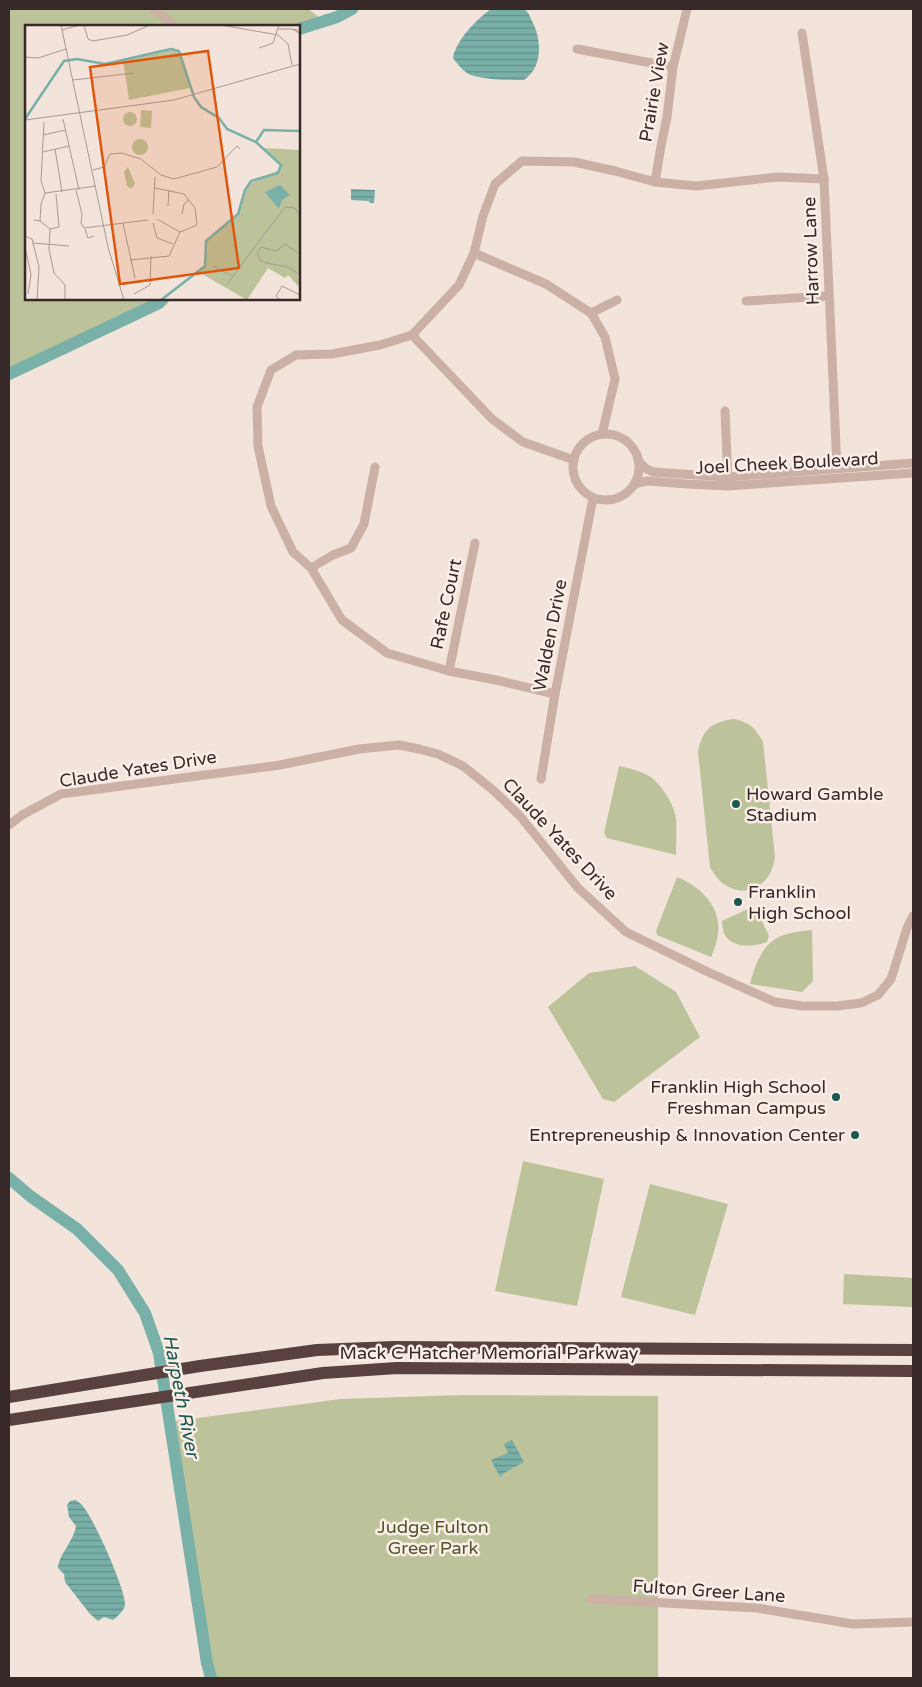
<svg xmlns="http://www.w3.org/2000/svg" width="922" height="1687" font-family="'Varela Round',sans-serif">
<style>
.green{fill:#bcc29a}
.water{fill:url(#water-rules)}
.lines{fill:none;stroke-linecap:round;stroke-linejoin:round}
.river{stroke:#79b0a8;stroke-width:12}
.minor{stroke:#cbb0a6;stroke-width:9}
.highway{stroke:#58413e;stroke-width:12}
.poi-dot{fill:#1c5952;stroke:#faeee7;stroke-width:2}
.labels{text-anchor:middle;stroke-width:5;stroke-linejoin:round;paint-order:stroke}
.street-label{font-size:18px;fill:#372927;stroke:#faeee7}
.poi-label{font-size:18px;fill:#372927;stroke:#faeee7;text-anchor:start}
.park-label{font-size:18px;fill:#4e552a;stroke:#faeee7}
.water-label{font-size:19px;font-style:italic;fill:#1c5952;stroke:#faeee7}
.inset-river{fill:none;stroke:#79b0a8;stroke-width:2.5}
.inset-road{fill:none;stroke:#a79993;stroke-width:1}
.view{fill:#df570d;fill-opacity:0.15;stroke:#df570d;stroke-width:2.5}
.inset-edge{fill:none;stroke:#372927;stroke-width:2.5}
</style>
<defs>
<pattern id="water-rules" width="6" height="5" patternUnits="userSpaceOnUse" patternTransform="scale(1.25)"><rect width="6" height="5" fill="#79b0a8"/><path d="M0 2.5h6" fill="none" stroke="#648f89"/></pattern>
</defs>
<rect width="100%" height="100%" fill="#f2e3db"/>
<!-- green -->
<g class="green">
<polygon points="9,9 308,9 324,21 299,29 299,26 26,26 26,299 163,299 159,303 9,374"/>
<path d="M734,719C751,723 754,727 763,742L775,857C770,896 728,903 710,867L698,752C702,729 712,722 734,719Z"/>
<path d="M619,766C630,768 640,771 649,776C661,783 675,806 676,819C677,831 676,843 676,855L607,838L604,833Z"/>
<path d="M677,877C700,886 722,907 718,934C717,942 714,950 711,957L657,935L656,931Z"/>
<path d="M748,909L757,911L769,936L767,942C754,947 731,949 724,933C723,929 722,924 722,921Z"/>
<path d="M812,930L813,981L802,992L750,984C755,965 763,941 784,935C793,932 803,931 812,930Z"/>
<polygon points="635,966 676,992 700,1037 614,1102 603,1099 548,1007 589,973"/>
<polygon points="523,1161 604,1179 577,1306 495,1291"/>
<polygon points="650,1184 728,1204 695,1315 621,1297"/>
<polygon points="844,1274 913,1278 913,1307 843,1304"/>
<polygon points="463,1395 658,1396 658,1678 211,1678 207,1663 188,1547 176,1421 341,1399"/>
</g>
<!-- water -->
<g class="water">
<path d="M491,9C499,9 516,6 523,9C528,10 530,17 532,21C542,40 543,67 524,80C510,80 478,80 467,73C461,69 457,63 453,58C456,40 477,19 491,9Z"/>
<polygon points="351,189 375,190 374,203 370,203 369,201 351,200"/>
<polygon points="512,1440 524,1462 502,1474 503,1475 500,1477 491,1460 508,1453 504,1444"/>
<path d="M75,1500C76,1500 80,1503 81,1504C92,1514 126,1590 125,1605C124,1611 118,1616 113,1620L104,1617L98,1621L90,1614L65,1582L64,1574L58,1568C60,1552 73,1543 76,1526L69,1517L67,1505L70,1501Z"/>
</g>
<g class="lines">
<!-- river -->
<g class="river">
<polyline points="299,29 337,17 352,9"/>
<polyline points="9,374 159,303 163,299"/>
<polyline points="9,1178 30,1196 77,1229 118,1270 145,1313 159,1353 207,1663 211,1678"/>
</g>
<!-- minor -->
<g class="minor">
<polyline points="154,9 175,26"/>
<polyline points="802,33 824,179 837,468"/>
<polyline points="577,49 673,67"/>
<polyline points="655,182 661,146 667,117 673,67 687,9"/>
<polyline points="474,253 546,284 591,313 605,337 615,379 602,434"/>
<polyline points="746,301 828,296"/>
<polyline points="591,313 617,300"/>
<polyline points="412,335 492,419 523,442 574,460"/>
<polyline points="725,411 728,483"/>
<circle cx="606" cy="467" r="33"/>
<polyline points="638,460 645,468 653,472 727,477 913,463"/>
<polyline points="633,486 638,483 647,481 687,484 728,486 913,473"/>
<polyline points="311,568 333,555 351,548 364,524 375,467"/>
<polyline points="449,671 475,543"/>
<polyline points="555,694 496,680 449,671 387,653 342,620 311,568 293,552 271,506 258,446 257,407 271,370 296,355 332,354 380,345 412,335 459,285 474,253 483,216 495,184 522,161 574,162 615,171 655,182 696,186 777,177 824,179"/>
<polyline points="541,779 555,694 593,498"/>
<polyline points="9,825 22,815 61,794 280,765 359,749 399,745 419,749 438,754 463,766 493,790 520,816 578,888 626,932 708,972 775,1002 802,1006 837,1006 861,1003 878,995 891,979 907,928 913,916"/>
<polyline points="592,1599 757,1608 853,1624 913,1622"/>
</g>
<!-- highway -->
<g class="highway">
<polyline points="9,1397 200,1366 317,1350 394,1347 913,1350"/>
<polyline points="9,1420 323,1373 397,1368 913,1371"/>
</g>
</g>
<!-- markers -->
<g class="poi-dot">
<circle cx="736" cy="804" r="5"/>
<circle cx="738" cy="902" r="5"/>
<circle cx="836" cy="1097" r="5"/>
<circle cx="855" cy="1135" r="5"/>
</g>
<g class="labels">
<!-- street labels -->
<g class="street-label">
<text transform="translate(654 92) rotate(-80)" y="6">Prairie View</text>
<text transform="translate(811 251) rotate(-92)" y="6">Harrow Lane</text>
<text transform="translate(787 463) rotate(-3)" y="6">Joel Cheek Boulevard</text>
<text transform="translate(446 604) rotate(-78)" y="6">Rafe Court</text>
<text transform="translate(550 635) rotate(-79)" y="6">Walden Drive</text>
<text transform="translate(138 769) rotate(-9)" y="6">Claude Yates Drive</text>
<text transform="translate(560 839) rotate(47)" y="6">Claude Yates Drive</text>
<text x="489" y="1359">Mack C Hatcher Memorial Parkway</text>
<text transform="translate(709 1591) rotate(4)" y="6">Fulton Greer Lane</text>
</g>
<!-- poi labels -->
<g class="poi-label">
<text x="746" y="800">Howard Gamble<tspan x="746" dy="21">Stadium</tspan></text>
<text x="748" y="898">Franklin<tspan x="748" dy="21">High School</tspan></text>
<text x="826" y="1093" text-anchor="end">Franklin High School<tspan x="826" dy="21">Freshman Campus</tspan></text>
<text x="845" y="1141" text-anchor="end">Entrepreneuship &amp; Innovation Center</text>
</g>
<!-- park labels -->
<g class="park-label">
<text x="433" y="1533">Judge Fulton<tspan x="433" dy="21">Greer Park</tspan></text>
</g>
<!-- water labels -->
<g class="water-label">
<text transform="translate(182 1396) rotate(79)" y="7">Harpeth River</text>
</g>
</g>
<!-- overview -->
<g transform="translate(25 25)">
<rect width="275" height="275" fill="#f2e3db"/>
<path d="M135,25L154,26L165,63L104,75L98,35ZM116,85L127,86L126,103L115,102ZM98 94a7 7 0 1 1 14 0a7 7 0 1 1-14 0ZM107 122a8 8 0 1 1 16 0a8 8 0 1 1-16 0ZM238,123L275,125V258L273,261L263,250L260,253L243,243L222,275L172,246L180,241L181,216L213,189L222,160L256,144V140ZM103,142L110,159L106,164L102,161L99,147Z" fill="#bcc29a"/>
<path d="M255,160L265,170L257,175L254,184L240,167Z" fill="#79b0a8"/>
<path class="inset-river" d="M0,94L39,36L52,34L80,39L146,24L154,26L169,72L176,82L194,93L202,104L231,117L256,140L253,148L226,156L220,165L213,189L181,216L180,241L136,275M231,117L239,105L275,106"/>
<path class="inset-road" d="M36,0L83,222L99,275M59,0L63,14L68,16L102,10L125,0M196,0L253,10L263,19L267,40M253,4H267L272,5L274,8L267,4M37,5L55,0M234,23L248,18L254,0M0,32L13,33L41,24M48,55L109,48M38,94L54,165M0,95L149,75L275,39M19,97L16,156L20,168L71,161M18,110L41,105M30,124L37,167M18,127L44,121M68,145L79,142L85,129L96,128L116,134L136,150L149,154L192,142L212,121L215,124M51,165L57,189L56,198L59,203L123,195M143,181L144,165M128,189L130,152M157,189L159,179L164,175M132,194L155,207M9,195L15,196L25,204L34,202L31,169M15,196L16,179L20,168M98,198L110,253M128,198L132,213L148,219M25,204L24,224L29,248L40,260V275M60,204L63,213L69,211M0,211L7,214L14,242L12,275M8,218L44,221M0,222L6,250L3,269M275,229L260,219L251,226L236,222L232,228L235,235L241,238L263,242L275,250M105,235L144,231L155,207L172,200L170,183L159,169L130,163M188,241L207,251M202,259L260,182L270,183L275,191M109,269L125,260L126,231M255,275L251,271L257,261L275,270"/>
<path class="view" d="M183,26L214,243L95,259L65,42Z"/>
<rect width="275" height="275" class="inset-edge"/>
</g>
<!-- border -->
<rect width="922" height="1687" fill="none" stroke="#372927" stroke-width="20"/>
</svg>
